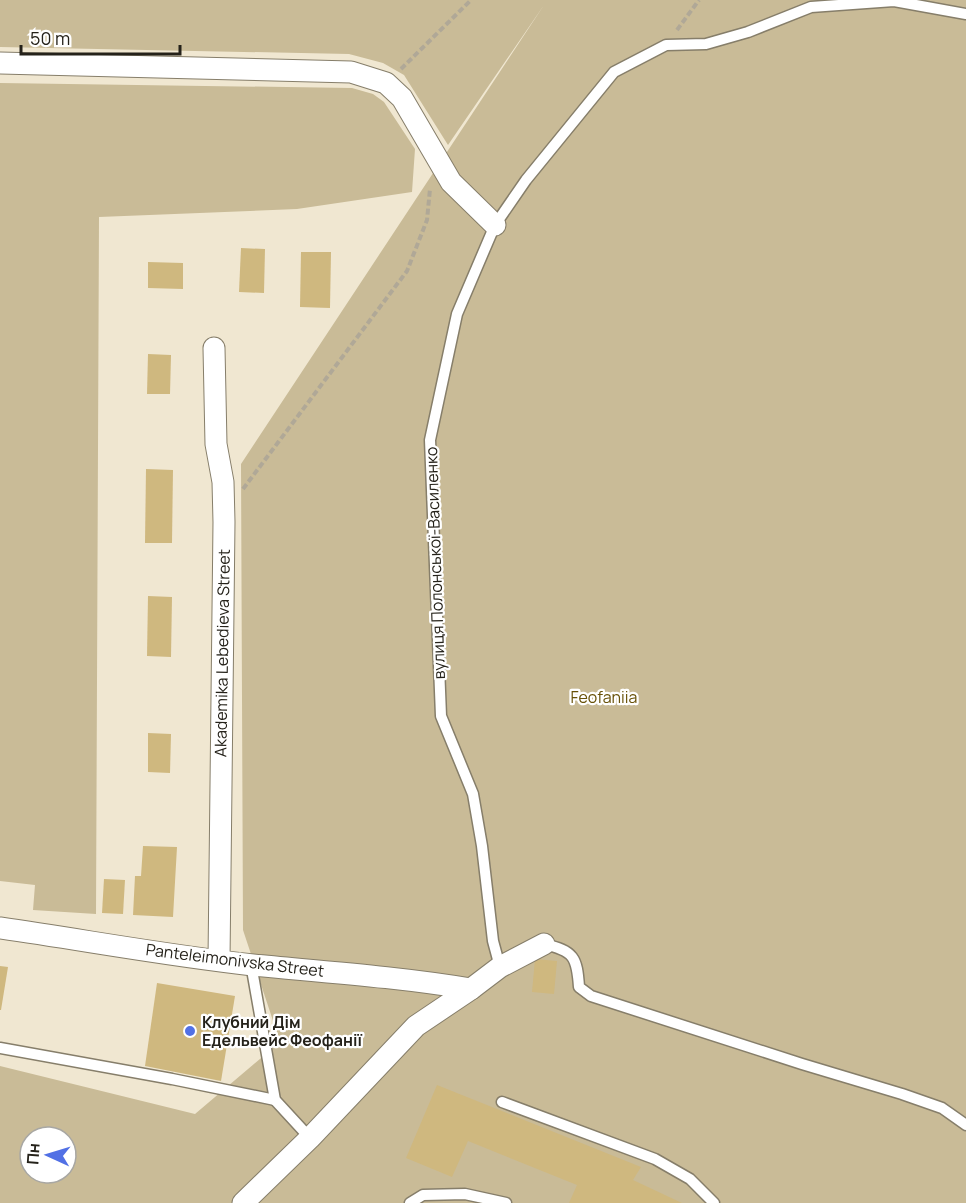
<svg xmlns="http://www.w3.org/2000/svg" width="966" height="1203" font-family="Manrope,sans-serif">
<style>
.green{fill:#c9bb97;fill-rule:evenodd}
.building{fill:#cfb87f}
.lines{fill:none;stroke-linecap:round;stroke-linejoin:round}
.lane-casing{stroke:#867e6a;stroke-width:13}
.street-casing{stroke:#867e6a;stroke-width:23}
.path{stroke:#b0a897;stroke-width:4;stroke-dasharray:6 3;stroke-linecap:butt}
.lane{stroke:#fff;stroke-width:10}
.street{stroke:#fff;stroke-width:21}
.poi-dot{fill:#5170e5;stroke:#fff;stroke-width:2}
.labels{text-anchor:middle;stroke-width:4.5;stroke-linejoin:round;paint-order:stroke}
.street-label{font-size:16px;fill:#25221a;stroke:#fff}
.park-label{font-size:16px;fill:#685108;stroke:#fff}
.poi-label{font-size:16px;font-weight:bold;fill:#25221a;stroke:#fff;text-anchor:start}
</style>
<rect width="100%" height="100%" fill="#f0e7d1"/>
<!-- green -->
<g class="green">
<path d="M0,0H966V1203H0V1066L195,1114L280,1042L243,930L241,464L544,5L448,145L404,75L383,63L349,54L0,47ZM30,1137H66V1173H30Z"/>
<polygon points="0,83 352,88 373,94 384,102 415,149 412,192 297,209 99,217 96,914 33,910 35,885 0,881"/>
</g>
<!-- building -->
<g class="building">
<polygon points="241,248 265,249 264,293 239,292"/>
<polygon points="301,252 331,252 330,308 300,307"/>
<polygon points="148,262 183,263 183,289 148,288"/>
<polygon points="148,354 171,355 170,394 147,394"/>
<polygon points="146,469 173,470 172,543 145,543"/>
<polygon points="148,596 172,597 171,657 147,656"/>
<polygon points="148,733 171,734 170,773 148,772"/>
<polygon points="143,846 177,847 173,917 133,915 135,876 141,876"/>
<polygon points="104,879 125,880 123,914 102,913"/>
<polygon points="535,959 557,961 554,994 532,992"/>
<polygon points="0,966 8,967 1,1010 0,1010"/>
<polygon points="157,983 235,996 221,1081 145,1066"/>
<polygon points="437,1085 641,1167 633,1180 682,1203 569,1203 577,1185 468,1141 452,1177 406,1158"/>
</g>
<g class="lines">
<defs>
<g id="lane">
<path d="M544,944C574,951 577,957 579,987L591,996L802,1064L902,1094L942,1108L966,1125"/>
<polyline points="251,964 275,1100 310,1138"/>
<polyline points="500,967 493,941 482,846 473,794 441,716 430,440 457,314 495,225 526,180 614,72 666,45 706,44 748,32 811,7 894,1 966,14"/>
<polyline points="0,1048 172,1079 275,1100"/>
<polyline points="502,1102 655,1159 690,1179 714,1203"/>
<polyline points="410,1203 423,1195 465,1194 506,1203"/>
</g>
<g id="street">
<polyline points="0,63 351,72 386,83 402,98 451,182 495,225"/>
<polyline points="214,348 216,444 223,482 224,522 219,960"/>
<path d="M0,928C84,940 169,956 253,965C326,972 399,977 471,989"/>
<polyline points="243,1203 310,1138 416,1026 471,989 500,967 544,944"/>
</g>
</defs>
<!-- lane casing -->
<use href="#lane" class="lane-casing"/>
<!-- street casing -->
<use href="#street" class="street-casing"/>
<!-- path -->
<g class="path">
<polyline points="677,30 699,0"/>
<polyline points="401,69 471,0"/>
<polyline points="243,489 407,271 427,220 430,189"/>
</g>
<!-- lane -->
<use href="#lane" class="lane"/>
<!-- street -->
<use href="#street" class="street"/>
</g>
<!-- markers -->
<circle class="poi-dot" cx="190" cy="1031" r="6"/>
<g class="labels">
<!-- street labels -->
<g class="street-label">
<text transform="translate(435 563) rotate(-92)" y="6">вулиця Полонської-Василенко</text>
<text transform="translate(222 653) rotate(-89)" y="6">Akademika Lebedieva Street</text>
<text transform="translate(235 960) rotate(7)" y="6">Panteleimonivska Street</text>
</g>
<!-- park labels -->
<g class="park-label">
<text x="604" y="703">Feofaniia</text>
</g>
<!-- poi labels -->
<g class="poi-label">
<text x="202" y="1028">Клубний Дім<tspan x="202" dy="18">Едельвейс Феофанії</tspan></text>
</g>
</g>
<!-- north arrow -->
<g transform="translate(48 1155) rotate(274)"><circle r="28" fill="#ffffff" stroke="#a8a7a3" stroke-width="1.5"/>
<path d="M0-4.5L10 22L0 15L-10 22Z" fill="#5170e5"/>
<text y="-9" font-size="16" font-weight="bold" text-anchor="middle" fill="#25221a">Пн</text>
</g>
<!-- scale -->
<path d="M21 45v9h159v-9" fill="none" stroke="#25221a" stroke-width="3"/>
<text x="30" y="45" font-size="18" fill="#25221a" stroke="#ffffff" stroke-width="4.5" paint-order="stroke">50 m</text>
</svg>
